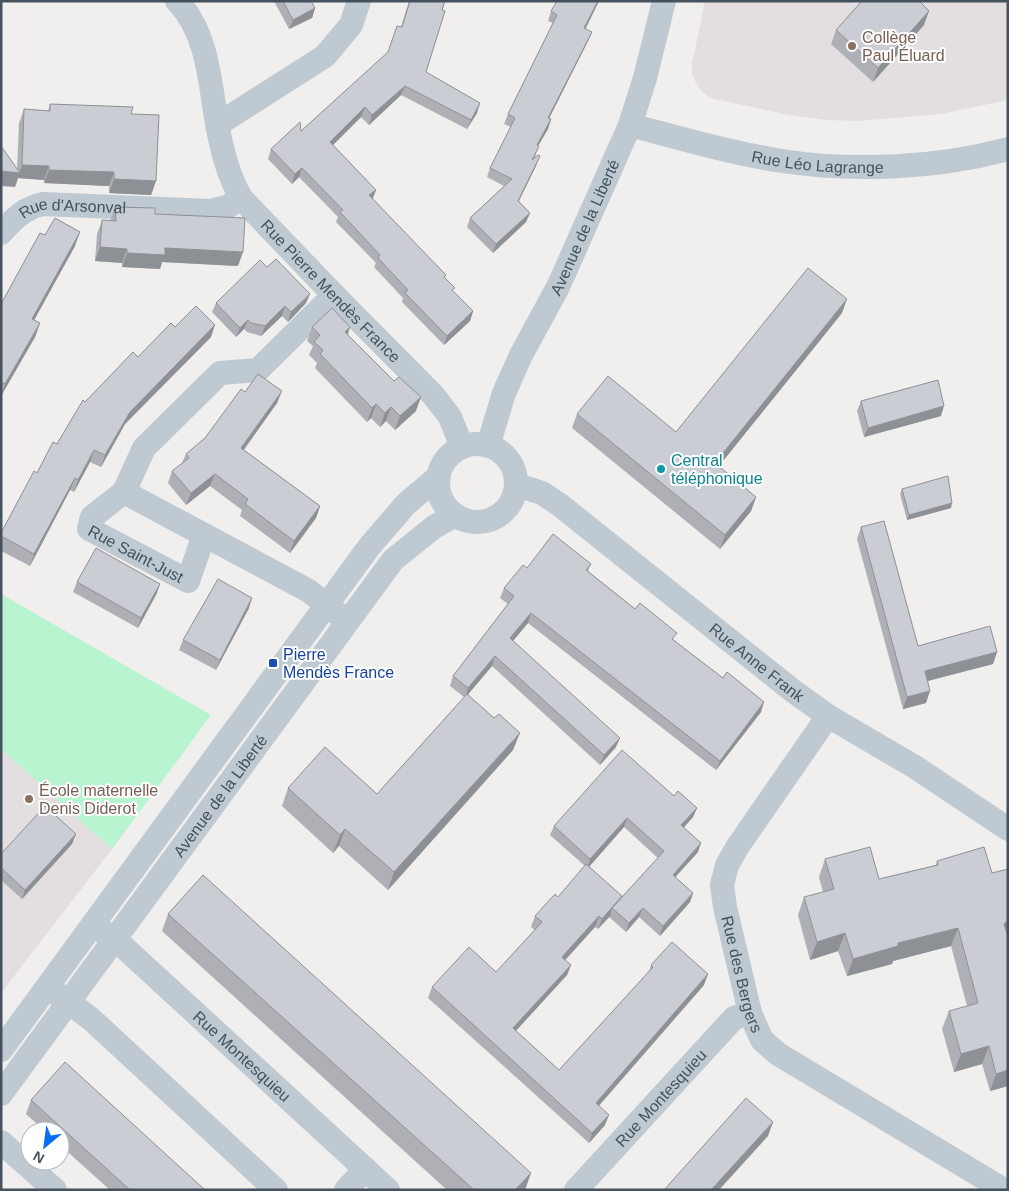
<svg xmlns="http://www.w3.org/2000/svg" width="1009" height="1191" font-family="Helvetica,sans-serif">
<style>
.education{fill:#e3dfe0}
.green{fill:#b8f4cf}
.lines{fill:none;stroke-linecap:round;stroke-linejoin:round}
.minor{stroke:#bec9d2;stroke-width:24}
.wall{fill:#aeb0b6;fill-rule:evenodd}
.shaded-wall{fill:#8d9094}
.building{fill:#cacdd4;stroke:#8d9094}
.education-dot{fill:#8d6e63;stroke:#fff;stroke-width:2}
.culture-dot{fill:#0f9aa8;stroke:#fff;stroke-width:2}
.transit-dot{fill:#1a4fb4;stroke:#fff;stroke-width:2}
.labels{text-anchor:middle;stroke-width:4;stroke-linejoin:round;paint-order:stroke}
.education-label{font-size:16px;fill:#785e54;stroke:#fff;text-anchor:start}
.street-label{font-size:16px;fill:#45525e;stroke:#fff}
.culture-label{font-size:16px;fill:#0d838f;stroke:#fff;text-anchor:start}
.transit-label{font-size:16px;fill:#164399;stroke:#fff;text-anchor:start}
</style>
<rect width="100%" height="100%" fill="#f1eeee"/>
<!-- education -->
<g class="education">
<polygon points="705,1 1008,1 1008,100 941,114 859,121 825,120 789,115 710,98 701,91 696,83 692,74 692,64"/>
<polygon points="1,749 112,849 1,993"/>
</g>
<!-- green -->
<polygon class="green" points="1,594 211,715 112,849 1,749"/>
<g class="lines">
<!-- minor -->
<g class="minor">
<path id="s1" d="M177,1C208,32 210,84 217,124C222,150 228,175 241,198L334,295L434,396L450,417L462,447"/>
<polyline points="217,125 325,56 351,25 359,1"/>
<path id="s2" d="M630,125C680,138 730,153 782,161C854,172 937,168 1008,149"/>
<path id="s3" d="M1,233C14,219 24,208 43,204L211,211L227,207L241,198"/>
<polyline points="334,295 258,370 220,373 144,448 124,492 309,591 339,615"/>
<circle cx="477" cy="483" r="39"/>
<path id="s4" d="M488,446L504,393L521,355L558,287L630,125L645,78L664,1"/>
<path id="s5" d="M517,485L542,493L560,505L793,691L828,716L915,767L1008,829"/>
<path id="s6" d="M124,492L92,517L89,529L188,581L204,535"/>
<path id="s7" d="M828,716L738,846L727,865L722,885L725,907L750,1013L762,1040L778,1054L1004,1190"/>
<path id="s8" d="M102,931L115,939L141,963L388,1190"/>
<polyline points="56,993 91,1019 276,1190"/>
<polyline points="1,1050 369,547 406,504 439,476"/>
<path id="s9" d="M1,1094L393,560L434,527L455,515"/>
<polyline points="1,1142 55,1190"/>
<polyline points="346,1190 365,1169"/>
<path id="s10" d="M576,1190L734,1018L750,1013"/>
</g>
</g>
<!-- wall -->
<g class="wall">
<polygon points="274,1 311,1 315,8 312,18 289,29"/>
<polygon points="409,1 445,1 426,72 477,113 467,129 401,95 369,125 361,117 333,145 376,190 373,199 445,277 454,292 473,311 470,321 444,345 402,302 403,298 374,267 376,263 336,222 338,217 299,177 292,184 268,159 271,149 301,131 388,53 401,27"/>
<polygon points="599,1 585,29 592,32 588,41 549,119 551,119 548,129 538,146 535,158 536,166 519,201 530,213 526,222 493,253 467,227 470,218 504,186 487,177 490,168 511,127 504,124 508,114 553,23 548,21 551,11"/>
<polygon points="924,25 873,82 831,44 836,30"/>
<polygon points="50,104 131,114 156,181 151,195 109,193 109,186 44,183 44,180 18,178 15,187 17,170 19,123 24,109 48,111"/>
<polygon points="115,207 155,214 238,266 162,262 160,269 122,267 122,263 95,261 97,234 102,220 110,221"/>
<polygon points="45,235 75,246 34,320 40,323 35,337 1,396 1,304"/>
<polygon points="216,303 306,303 288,322 282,316 261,336 247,332 244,329 236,337 212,312"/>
<polygon points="842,313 719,466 756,497 751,511 720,549 572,428 577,414 676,432"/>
<polygon points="175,327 211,337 125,424 101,467 90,462 74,492 70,490 30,566 1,551 1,533 37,473 85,402 138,357"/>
<polygon points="312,327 350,327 348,335 416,411 395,430 386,421 380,427 371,418 367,422 315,368 317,363 309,355 313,346 307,341"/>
<polygon points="245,392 277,403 244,450 320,506 316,518 290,553 240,516 242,510 210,486 186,505 168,483 172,471 182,463 186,454 205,438"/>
<polygon points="861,401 941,416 864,437 857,411"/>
<polygon points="902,489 951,508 907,520 900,494"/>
<polygon points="861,527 918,646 997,652 993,664 927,681 926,703 903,709 857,539"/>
<polygon points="591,564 588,571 674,640 761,712 716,770 528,623 513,641 616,747 600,765 492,666 468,694 513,750 388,890 339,846 333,853 282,806 288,788 377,794 464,697 450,686 453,676 508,604 500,598 504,588 527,568"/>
<polygon points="77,582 157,593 138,628 73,592"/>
<polygon points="249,608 216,670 179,650 183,640"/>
<path d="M674,796L697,808L693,817L684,827L698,852L675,877L693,893L690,902L660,936L639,917L626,932L609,917L610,916L598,929L595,927L565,960L571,965L567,975L516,1031L559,1070L649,972L651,965L704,985L599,1106L605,1125L589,1143L428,998L432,987L496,972L535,930L531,927L535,916L558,897L585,866L550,835L554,826ZM624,827L658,858L620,899L589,867Z"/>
<polygon points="72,844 22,899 1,880 1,854"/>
<polygon points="825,859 879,879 936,865 937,861 992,873 1008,869 1008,934 1007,935 1008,937 1008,1086 990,1091 982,1064 954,1072 942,1029 949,1011 967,1006 951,946 893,961 892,964 847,976 838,951 810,960 798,915 804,897 823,892 819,877"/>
<polygon points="168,914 525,1190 447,1190 162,931"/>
<polygon points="31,1100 205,1190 110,1190 60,1145 60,1131 45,1131 26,1114"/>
</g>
<!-- shaded-wall -->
<g class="shaded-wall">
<polygon points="598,1 599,1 581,38 584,28"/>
<polygon points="315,8 312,18 289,29 293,20"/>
<polygon points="929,11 924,25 873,82 878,68"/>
<polygon points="592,32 588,41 544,128 548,118"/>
<polygon points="405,86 401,95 369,125 372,115"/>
<polygon points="480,103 477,113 467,129 471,120"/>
<polygon points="365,107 361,117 327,151 330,142"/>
<polygon points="551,119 548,129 533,154 537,145"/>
<polygon points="540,156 536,166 514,210 518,201"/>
<polygon points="22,165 49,166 44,180 18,178 15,187 1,186 1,171 19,173"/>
<polygon points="302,168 299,177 292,184 295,174"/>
<polygon points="49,170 114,172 109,186 44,183"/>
<polygon points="114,179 156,181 151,195 109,193"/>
<polygon points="376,190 372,199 369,195"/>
<polygon points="530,213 526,222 493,253 496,244"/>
<polygon points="80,232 75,246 27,333 32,319"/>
<polygon points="100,247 127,249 122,263 95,261"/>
<polygon points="165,248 243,252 238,266 162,262 160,269 122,267 127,253"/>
<polygon points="310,294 306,303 288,322 291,312"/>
<polygon points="847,299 842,313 710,477 715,463"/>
<polygon points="285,306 282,316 261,336 265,326"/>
<polygon points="473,311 470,321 444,345 447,336"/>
<polygon points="248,320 244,329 236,337 240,328"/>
<polygon points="40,323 35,337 1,396 5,384"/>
<polygon points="215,325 211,337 125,424 101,467 105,455 130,412"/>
<polygon points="350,327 345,341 345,332"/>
<polygon points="282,391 277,403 236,460 241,448"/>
<polygon points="421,397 416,411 395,430 400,416"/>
<polygon points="376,404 371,418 367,422 372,408"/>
<polygon points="944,406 941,416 864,437 868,428"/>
<polygon points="391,407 386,421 380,427 385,413"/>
<polygon points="94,450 90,462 74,492 78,480"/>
<polygon points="215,474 210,486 186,505 191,493"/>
<polygon points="75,478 70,490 30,566 34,554"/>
<polygon points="756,497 751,511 720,549 725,535"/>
<polygon points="952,503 951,508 907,520 909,515"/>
<polygon points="320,506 316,518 290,553 294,541"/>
<polygon points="160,584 157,593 138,628 141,618"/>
<polygon points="252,598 249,608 216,670 220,660"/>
<polygon points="531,613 528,623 507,648 510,638"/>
<polygon points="997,652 993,664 920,683 925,671"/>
<polygon points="495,656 492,666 465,698 468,688"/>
<polygon points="930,691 926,703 903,709 907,697"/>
<polygon points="764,702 761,712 716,770 720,761"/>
<polygon points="520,733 513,750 388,890 394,872"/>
<polygon points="620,738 616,747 600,765 604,755"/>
<polygon points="697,808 693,817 678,834 681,825"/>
<polygon points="627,818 624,827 587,869 590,859"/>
<polygon points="345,829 339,846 333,853 340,835"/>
<polygon points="76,834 72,844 22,899 25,890"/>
<polygon points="701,843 698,852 669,884 673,875"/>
<polygon points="693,893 690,902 660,936 663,926"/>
<polygon points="622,896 618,907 612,908 610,916 598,929 602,919"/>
<polygon points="643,908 639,917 626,932 629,923"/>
<polygon points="599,916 595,927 558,968 562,957"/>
<polygon points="1008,921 1008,934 998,942 1004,924"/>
<polygon points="958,928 951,946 893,961 892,964 847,976 853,959 898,943"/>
<polygon points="845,933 838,951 810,960 817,942"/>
<polygon points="571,965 567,975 509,1038 513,1028"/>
<polygon points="708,974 704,985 592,1113 596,1103"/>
<polygon points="989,1046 982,1064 954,1072 961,1054"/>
<polygon points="1008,1070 1008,1086 990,1091 996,1074"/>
<polygon points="609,1115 605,1125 589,1143 592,1133"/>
<polygon points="773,1122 768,1136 719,1190 711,1190"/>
<polygon points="531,1173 525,1190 515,1190"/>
</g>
<!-- building -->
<g class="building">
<polygon points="283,1 311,1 315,8 293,20"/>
<polygon points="410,1 445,1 442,10 445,11 426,72 480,103 471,120 405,86 372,115 365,107 330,142 376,190 369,195 446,275 444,277 455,288 452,290 473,311 447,336 405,293 408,290 378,258 380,255 340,212 343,210 302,168 295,174 271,149 300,122 301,131 388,52 397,26 402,27"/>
<polygon points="557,1 598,1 584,28 592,32 548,118 551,119 537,145 539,146 532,160 538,155 540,156 518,201 530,213 496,244 470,218 512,179 490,168 515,118 508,114 557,15 551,11"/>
<polygon points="862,1 919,1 929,11 878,68 836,30"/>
<polygon points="50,104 133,107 131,114 159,115 156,181 114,179 114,172 49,170 49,166 22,165 24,109 50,111"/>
<polygon points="1,146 20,173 1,171"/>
<polygon points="115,207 155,208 155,214 245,218 243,252 165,248 165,255 127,253 127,249 100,247 102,220 116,221"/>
<polygon points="55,218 80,232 32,319 40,323 5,384 1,382 1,304 40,233 45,235"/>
<polygon points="276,259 310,294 291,312 285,306 265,326 251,323 248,320 240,328 216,303 260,260 267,267"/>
<polygon points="808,268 847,299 715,463 756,497 725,535 577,414 608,376 676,432"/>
<polygon points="196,306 215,325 130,412 105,455 94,450 78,480 75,478 34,554 1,536 1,533 34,471 37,473 53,442 57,444 83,400 85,402 133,352 138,357 171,323 175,327"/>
<polygon points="332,308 350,327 345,332 394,381 399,377 421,397 400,416 391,407 385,413 376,404 372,408 320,354 323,350 314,342 320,335 312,327"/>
<polygon points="258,374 282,391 241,448 320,506 294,541 245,504 248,499 215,474 191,493 172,471 189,458 186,454 205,438 241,389 245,392"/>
<polygon points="938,380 944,406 868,428 861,401"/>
<polygon points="948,476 952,503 909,515 902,489"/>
<polygon points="884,521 918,646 990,626 997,652 925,671 930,691 907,697 861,527"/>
<polygon points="553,534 591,564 586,570 635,609 640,603 677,633 672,639 723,678 727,672 764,702 720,761 531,613 510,638 620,738 604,755 495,656 468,688 453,676 514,596 504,588 523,565 527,568"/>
<polygon points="96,548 160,584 141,618 77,582"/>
<polygon points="218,579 252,598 220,660 183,640"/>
<polygon points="467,694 494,718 499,714 520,733 394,872 345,829 340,835 288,788 325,747 377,794"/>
<polygon points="622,750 674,796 678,791 697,808 681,825 701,843 673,875 693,893 663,926 643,908 629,923 612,908 664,851 627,818 590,859 554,826"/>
<polygon points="45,806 76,834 25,890 1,868 1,854"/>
<polygon points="870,847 879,879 938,865 937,861 984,847 992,873 1008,869 1008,921 1004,924 1008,937 1008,1070 996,1074 989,1046 961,1054 949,1011 978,1003 958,928 898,943 898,946 853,959 845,933 817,942 804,897 834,889 825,859"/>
<polygon points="586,864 622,896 602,919 599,916 562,957 571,965 513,1028 559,1070 653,967 651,965 672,942 708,974 596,1103 609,1115 592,1133 432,987 469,947 496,972 542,922 535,916 555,894 558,897"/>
<polygon points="203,875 531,1173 515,1190 474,1190 168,914"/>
<polygon points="65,1062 205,1190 130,1190 31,1100"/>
<polygon points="746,1098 773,1122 711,1190 664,1190"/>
</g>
<!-- markers -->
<g class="education-dot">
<circle cx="852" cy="46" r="5"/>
<circle cx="29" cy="799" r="5"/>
</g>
<circle class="culture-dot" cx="661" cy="469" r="5"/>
<rect class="transit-dot" x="268" y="658" width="10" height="10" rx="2.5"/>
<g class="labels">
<!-- education labels -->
<g class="education-label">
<text x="862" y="43">Collège<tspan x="862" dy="18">Paul Éluard</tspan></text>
<text x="39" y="796">École maternelle<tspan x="39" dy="18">Denis Diderot</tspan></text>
</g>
<!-- street labels -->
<g class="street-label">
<text dy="6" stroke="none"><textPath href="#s2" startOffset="192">Rue Léo Lagrange</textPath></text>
<text dy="6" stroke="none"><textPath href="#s3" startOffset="81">Rue d'Arsonval</textPath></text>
<text dy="6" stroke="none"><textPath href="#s4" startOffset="240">Avenue de la Liberté</textPath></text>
<text dy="6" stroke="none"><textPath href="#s1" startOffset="339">Rue Pierre Mendès France</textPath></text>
<text dy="6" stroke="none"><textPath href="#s6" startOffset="106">Rue Saint-Just</textPath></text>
<text dy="6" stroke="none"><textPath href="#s5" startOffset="300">Rue Anne Frank</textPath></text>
<text dy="6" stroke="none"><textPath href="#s9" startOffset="370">Avenue de la Liberté</textPath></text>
<text dy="6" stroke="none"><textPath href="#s7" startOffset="292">Rue des Bergers</textPath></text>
<text dy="6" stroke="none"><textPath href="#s8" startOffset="188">Rue Montesquieu</textPath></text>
<text dy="6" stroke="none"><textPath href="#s10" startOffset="125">Rue Montesquieu</textPath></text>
</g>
<!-- culture labels -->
<g class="culture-label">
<text x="671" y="466">Central<tspan x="671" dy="18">téléphonique</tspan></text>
</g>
<!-- transit labels -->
<g class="transit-label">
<text x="283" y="660">Pierre<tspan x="283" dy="18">Mendès France</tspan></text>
</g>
</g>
<!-- border -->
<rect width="1009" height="1191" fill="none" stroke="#45525e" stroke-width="5"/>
<!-- north arrow -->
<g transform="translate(45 1146) rotate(209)"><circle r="24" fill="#ffffff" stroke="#b5babf"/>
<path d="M0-4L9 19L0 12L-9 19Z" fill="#066df4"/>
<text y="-8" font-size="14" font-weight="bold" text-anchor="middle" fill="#45525e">N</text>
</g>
</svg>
